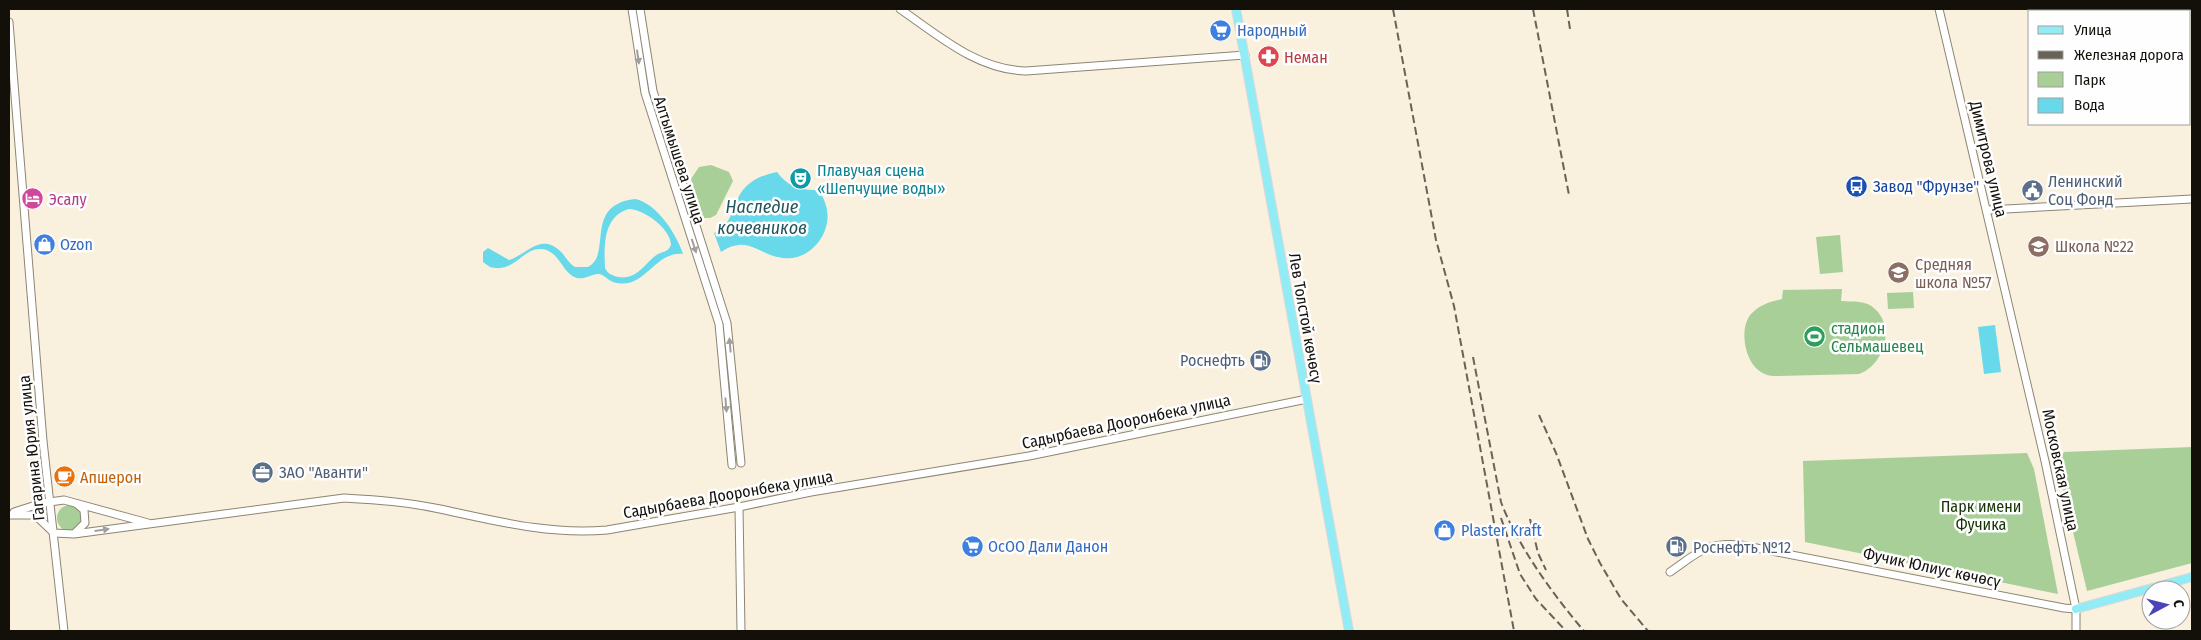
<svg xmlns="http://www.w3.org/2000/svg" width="2201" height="640" font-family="'Fira Sans Condensed',sans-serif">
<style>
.green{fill:#a7cf97}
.water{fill:#67d9ea;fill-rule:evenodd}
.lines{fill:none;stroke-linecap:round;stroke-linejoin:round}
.secondary-casing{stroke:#8d8574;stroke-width:9}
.primary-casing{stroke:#d9d9d8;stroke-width:10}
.secondary{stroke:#fff;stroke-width:7}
.primary{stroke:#91ecf6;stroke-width:8}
.rail{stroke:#686358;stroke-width:2;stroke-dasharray:8 4;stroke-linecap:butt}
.oneway{fill:#a19f9d}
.labels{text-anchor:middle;stroke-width:5;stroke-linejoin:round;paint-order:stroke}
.shop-label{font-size:16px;fill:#366cbe;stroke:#fefefe;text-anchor:start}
.health-label{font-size:16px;fill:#be3a42;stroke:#fefefe;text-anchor:start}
.street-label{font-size:16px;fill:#13100a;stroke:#fefefe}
.culture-label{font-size:16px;fill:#0d838f;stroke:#fefefe;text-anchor:start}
.service-label{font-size:16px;fill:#4e5e75;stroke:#fefefe;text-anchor:start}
.transit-label{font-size:16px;fill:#164399;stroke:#fefefe;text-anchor:start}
.hotel-label{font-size:16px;fill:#b23c85;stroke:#fefefe;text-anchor:start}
.education-label{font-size:16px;fill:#785e54;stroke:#fefefe;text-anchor:start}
.leisure-label{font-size:16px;fill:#27864d;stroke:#fefefe;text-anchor:start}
.food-label{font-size:16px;fill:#c56008;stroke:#fefefe;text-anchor:start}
.park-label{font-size:16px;fill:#163505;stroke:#fefefe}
.water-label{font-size:18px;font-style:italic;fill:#22545b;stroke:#fefefe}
</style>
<rect width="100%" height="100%" fill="#f9f0dd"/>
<!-- green -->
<g class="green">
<polygon points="711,165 729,172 733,181 716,215 710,218 703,218 691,179 699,167"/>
<polygon points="1840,235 1843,272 1820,274 1816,237"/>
<path d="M1842,289L1841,301C1853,302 1866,300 1875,309C1896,328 1883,366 1859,374L1777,376C1773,376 1769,376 1765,374C1745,367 1738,329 1751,314C1759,305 1771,301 1782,299L1783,290Z"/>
<polygon points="1913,292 1914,308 1888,309 1887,293"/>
<polygon points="2192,447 2192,563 2087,591 2057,464 2064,452"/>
<polygon points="2027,453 2034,469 2058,594 1805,542 1803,461"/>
<circle cx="70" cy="518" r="13"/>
</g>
<!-- water -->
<g class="water">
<path d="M777,172C787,186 801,191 818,190C826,200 830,214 826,227C821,245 803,261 783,258C757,255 749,234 721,252L714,233C744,220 723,183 777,172Z"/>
<path d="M635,199C657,203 677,235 683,254C653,251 645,292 613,282C608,280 605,276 600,274C592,273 585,280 577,278C562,274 560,251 542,249C522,247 515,274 490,267L483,262V252L488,248L509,260C526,255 540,233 559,250C565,255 568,263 575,267H588C613,254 583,205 635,199ZM629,209C644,209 671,229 671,245C668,253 661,251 655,256C643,266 636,280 618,277C611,275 608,274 605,268C604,246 603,216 629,209Z"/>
<polygon points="1995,325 2001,372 1984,374 1978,327"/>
</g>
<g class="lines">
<defs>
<g id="secondary">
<polyline points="632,9 645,93 719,324 732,465"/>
<polyline points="640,9 653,91 727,323 741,463"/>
<path d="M900,9C938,35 977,70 1026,71L1245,55"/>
<polyline points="1939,9 2045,461 2076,609 2076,631"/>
<polyline points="9,22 43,441 64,631"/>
<polyline points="1987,210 2192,199"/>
<polyline points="739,507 741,631"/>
<polyline points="14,512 42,503 64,500 148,523"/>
<path d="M9,515H35L54,533L74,534L344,498C377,500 408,502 440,509C496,521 549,535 607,530L739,507L811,492L1029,456L1307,399"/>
<polyline points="75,533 85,523 84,510 77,504"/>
<path d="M1670,572C1699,552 1705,542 1741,545L2064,608L2076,609"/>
</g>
<g id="primary">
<polyline points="1236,9 1349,631"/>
<polyline points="2076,609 2192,577"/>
</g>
</defs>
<!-- secondary casing -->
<use href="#secondary" class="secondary-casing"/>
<!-- primary casing -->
<use href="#primary" class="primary-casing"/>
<!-- secondary -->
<use href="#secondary" class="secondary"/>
<!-- primary -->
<use href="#primary" class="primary"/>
<!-- rail -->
<g class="rail">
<polyline points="1393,9 1436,240 1454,306 1514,631"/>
<polyline points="1533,9 1569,195"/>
<polyline points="1567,9 1570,29"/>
<path d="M1473,357L1501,502C1517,545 1554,596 1584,631"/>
<polyline points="1539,415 1556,453 1588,539 1600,563 1621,599 1648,631"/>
<polyline points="1501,518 1520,574 1536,599 1566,631"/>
<polyline points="1530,519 1538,553 1546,570"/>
</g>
</g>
<!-- one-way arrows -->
<defs><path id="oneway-solid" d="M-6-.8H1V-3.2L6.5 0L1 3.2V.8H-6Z" transform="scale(1.25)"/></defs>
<g class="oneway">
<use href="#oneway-solid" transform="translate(638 57) rotate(82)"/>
<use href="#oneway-solid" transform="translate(694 246) rotate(72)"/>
<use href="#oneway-solid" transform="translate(730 345) rotate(-95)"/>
<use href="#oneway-solid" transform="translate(726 405) rotate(85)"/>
<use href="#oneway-solid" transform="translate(102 530) rotate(-8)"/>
</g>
<!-- icons -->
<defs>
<symbol id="supermarket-disc" viewBox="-11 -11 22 22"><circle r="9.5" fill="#3f7fe0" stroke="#fefefe"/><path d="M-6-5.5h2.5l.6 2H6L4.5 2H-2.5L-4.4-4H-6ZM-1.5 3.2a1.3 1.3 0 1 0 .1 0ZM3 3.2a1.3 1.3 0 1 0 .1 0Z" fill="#fff"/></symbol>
<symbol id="pharmacy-disc" viewBox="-11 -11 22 22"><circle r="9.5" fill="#e0444e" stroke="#fefefe"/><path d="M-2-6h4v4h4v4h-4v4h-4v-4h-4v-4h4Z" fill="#fff"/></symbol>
<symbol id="theatre-disc" viewBox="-11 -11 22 22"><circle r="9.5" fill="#0f9aa8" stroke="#fefefe"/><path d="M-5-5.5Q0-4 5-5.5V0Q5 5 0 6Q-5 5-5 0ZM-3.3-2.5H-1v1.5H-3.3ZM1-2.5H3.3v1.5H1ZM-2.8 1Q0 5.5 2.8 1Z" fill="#fff"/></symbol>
<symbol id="bus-disc" viewBox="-11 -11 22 22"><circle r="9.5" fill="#1a4fb4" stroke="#fefefe"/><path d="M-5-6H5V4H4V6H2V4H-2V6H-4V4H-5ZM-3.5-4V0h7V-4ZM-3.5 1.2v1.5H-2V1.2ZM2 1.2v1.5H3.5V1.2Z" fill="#fff"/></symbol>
<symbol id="civic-disc" viewBox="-11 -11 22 22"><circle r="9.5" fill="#5c6f8a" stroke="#fefefe"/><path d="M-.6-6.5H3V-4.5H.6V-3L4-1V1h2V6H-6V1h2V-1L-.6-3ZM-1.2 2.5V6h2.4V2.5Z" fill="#fff"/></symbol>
<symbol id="hotel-disc" viewBox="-11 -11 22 22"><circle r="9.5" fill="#d1479c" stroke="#fefefe"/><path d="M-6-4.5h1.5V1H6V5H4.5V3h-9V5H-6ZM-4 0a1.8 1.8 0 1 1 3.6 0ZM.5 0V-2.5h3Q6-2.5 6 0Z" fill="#fff"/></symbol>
<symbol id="shop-disc" viewBox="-11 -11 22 22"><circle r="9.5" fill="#3f7fe0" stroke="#fefefe"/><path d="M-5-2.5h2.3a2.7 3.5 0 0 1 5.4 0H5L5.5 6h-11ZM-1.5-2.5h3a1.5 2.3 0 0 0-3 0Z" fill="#fff"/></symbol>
<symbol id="school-disc" viewBox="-11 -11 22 22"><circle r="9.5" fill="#8d6e63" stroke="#fefefe"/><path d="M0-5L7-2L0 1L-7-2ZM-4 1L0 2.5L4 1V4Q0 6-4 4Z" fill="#fff"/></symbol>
<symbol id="stadium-disc" viewBox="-11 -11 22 22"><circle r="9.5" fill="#2e9e5b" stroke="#fefefe"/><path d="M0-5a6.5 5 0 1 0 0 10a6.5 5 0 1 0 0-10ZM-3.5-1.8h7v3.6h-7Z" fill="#fff"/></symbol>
<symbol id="fuel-disc" viewBox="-11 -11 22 22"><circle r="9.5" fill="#5c6f8a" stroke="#fefefe"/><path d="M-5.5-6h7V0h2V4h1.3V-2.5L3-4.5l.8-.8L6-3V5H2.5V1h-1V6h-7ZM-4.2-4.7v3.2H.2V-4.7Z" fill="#fff"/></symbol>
<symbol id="office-disc" viewBox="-11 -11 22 22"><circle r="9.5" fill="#5c6f8a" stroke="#fefefe"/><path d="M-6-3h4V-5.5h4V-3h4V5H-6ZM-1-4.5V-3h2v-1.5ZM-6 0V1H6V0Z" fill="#fff"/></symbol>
<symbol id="cafe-disc" viewBox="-11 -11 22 22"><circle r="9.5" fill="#e8710a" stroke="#fefefe"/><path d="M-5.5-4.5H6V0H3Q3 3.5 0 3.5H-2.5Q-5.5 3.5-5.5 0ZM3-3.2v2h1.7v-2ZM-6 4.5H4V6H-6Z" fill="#fff"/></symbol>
</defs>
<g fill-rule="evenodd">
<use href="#supermarket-disc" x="1208" y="18" width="25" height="25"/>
<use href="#pharmacy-disc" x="1256" y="44" width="25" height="25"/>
<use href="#theatre-disc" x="788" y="166" width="25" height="25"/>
<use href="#bus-disc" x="1844" y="174" width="25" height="25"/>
<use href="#civic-disc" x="2020" y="178" width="25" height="25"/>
<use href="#hotel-disc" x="20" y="186" width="25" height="25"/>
<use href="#shop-disc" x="32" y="232" width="25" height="25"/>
<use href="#school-disc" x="2026" y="234" width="25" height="25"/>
<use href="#school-disc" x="1886" y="260" width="25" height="25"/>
<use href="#stadium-disc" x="1802" y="324" width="25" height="25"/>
<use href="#fuel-disc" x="1248" y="348" width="25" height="25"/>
<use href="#office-disc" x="250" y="460" width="25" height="25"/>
<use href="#cafe-disc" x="52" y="464" width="25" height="25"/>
<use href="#shop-disc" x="1432" y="518" width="25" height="25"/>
<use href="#supermarket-disc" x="960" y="534" width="25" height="25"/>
<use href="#fuel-disc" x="1664" y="534" width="25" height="25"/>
</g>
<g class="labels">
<!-- shop labels -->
<g class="shop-label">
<text x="1237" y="36">Народный</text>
<text x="60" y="250">Ozon</text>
<text x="1461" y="536">Plaster Kraft</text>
<text x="988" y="552">ОсОО Дали Данон</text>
</g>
<!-- health labels -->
<g class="health-label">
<text x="1284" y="63">Неман</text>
</g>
<!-- street labels -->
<g class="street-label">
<text transform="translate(1989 159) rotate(77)" y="6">Димитрова улица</text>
<text transform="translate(680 160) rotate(72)" y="6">Алтымышева улица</text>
<text transform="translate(1306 318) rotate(80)" y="6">Лев Толстой көчөсү</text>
<text transform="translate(1126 421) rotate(-12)" y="6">Садырбаева Дооронбека улица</text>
<text transform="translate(31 448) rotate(-96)" y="6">Гагарина Юрия улица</text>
<text transform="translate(2061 470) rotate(78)" y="6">Московская улица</text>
<text transform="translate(728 494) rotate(-10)" y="6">Садырбаева Дооронбека улица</text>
<text transform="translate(1932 567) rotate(12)" y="6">Фучик Юлиус көчөсү</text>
</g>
<!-- culture labels -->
<g class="culture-label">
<text x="817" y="176">Плавучая сцена<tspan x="817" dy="18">«Шепчущие воды»</tspan></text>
</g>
<!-- service labels -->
<g class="service-label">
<text x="2048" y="187">Ленинский<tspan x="2048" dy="18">Соц Фонд</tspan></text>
<text x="1245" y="366" text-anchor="end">Роснефть</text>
<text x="279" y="478">ЗАО "Аванти"</text>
<text x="1693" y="553">Роснефть №12</text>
</g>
<!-- transit labels -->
<g class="transit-label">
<text x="1873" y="192">Завод "Фрунзе"</text>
</g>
<!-- hotel labels -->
<g class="hotel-label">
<text x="49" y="205">Эсалу</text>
</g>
<!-- education labels -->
<g class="education-label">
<text x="2055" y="252">Школа №22</text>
<text x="1915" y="270">Средняя<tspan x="1915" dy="18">школа №57</tspan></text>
</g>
<!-- leisure labels -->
<g class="leisure-label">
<text x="1831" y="334">стадион<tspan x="1831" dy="18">Сельмашевец</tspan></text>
</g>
<!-- food labels -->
<g class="food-label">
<text x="80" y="483">Апшерон</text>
</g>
<!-- park labels -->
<g class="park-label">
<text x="1981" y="512">Парк имени<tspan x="1981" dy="18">Фучика</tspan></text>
</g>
<!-- water labels -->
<g class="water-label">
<text x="762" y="213">Наследие<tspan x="762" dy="21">кочевников</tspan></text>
</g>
</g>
<!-- border -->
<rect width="2201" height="640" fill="none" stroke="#13100a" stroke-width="20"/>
<!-- legend -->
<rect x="2028" y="10" width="162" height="115" fill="#fefefe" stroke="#a09f9c"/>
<rect x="2038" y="26" width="25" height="8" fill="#91ecf6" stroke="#a09f9c"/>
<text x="2074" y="35" font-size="15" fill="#13100a">Улица</text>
<rect x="2038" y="51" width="25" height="8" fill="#686358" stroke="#a09f9c"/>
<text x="2074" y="60" font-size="15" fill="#13100a">Железная дорога</text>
<rect x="2038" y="72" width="25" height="15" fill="#a7cf97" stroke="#a09f9c"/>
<text x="2074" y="85" font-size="15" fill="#13100a">Парк</text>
<rect x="2038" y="98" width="25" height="15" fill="#67d9ea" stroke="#a09f9c"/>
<text x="2074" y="110" font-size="15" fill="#13100a">Вода</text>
<!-- north arrow -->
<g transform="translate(2166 605) rotate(83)"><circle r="24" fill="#fefefe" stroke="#a09f9c"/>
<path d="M0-4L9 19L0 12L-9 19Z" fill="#4a43b9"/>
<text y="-8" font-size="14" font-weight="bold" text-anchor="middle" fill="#13100a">С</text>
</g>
</svg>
